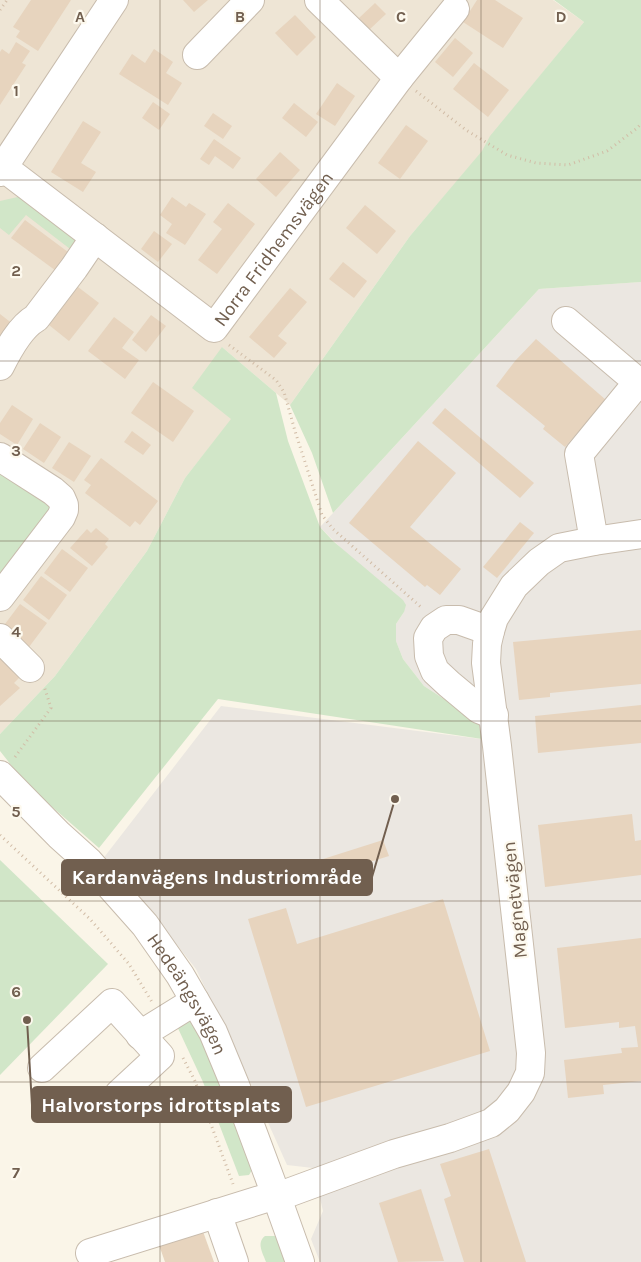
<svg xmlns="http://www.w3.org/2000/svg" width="641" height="1262" font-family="Karla,sans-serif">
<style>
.residential{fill:#eee5d5}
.industrial{fill:#ebe7e1}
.green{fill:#d1e6c8}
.building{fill:#e7d4be}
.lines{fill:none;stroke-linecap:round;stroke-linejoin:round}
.minor-casing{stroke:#c8bcad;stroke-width:30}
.path{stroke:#d1bca6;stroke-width:3;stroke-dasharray:1 4;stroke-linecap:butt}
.minor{stroke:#fff;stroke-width:28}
.grid{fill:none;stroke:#715f4f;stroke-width:1;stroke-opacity:0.55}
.labels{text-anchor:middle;stroke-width:4.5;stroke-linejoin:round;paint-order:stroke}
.street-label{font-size:19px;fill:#715f4f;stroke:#fdf9ee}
.grid-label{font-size:16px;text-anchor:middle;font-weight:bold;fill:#715f4f;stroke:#fdf9ee;stroke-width:4.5;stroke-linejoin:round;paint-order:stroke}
.leader{fill:none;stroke:#715f4f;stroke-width:2}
.callout-dot{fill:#715f4f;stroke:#fdf9ee;stroke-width:2}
.callout{fill:#715f4f;stroke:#715f4f;stroke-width:2}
.callout-label{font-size:20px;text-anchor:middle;font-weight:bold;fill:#fff}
</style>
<rect width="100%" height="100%" fill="#faf5e8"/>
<!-- residential -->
<polygon class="residential" points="0,0 553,0 584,22 491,136 483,151 410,236 290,405 222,347 232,419 185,478 147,551 55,676 0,734"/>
<!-- industrial -->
<polygon class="industrial" points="641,282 641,1262 320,1262 311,1239 323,1211 313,1168 287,1165 245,1071 196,969 147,907 102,860 221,706 481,739 477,716 444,699 424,686 403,659 396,641 396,624 404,612 320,527 333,513 539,289"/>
<!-- green -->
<g class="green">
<polygon points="554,0 641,0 641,282 539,289 333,513 312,453 290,405 410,236 482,151 490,136 584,22"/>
<polygon points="22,196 81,244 74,252 26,215 9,235 0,228 0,201"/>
<polygon points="222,347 276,393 288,441 320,527 333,541 403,600 406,605 404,612 396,624 396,641 403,659 424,686 444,699 477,716 482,739 218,699 99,848 26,784 0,751 0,734 55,676 147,551 185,478 231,419 192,388"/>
<polygon points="0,464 51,498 54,517 0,574"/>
<polygon points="0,860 108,964 0,1075"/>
<polygon points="182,1019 196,1020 252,1170 249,1175 239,1176 203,1082 176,1024"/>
<path d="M265,1236H277L286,1262H266C263,1253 256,1243 265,1236Z"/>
</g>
<!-- building -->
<g class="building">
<polygon points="31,0 71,0 38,51 16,37 20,31 13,27"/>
<polygon points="183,0 208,0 194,12"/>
<polygon points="477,0 495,0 523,18 503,48 463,22"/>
<polygon points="375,3 386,14 369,30 359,18"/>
<polygon points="295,15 316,37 297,56 275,33"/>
<polygon points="455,38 473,53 453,77 435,62"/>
<polygon points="16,42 30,51 22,63 26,65 0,105 0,52 2,49 9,54"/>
<polygon points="154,49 173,62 166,73 182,83 168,105 119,74 132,54 145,63"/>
<polygon points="474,63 509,90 488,117 453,89"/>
<polygon points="337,83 355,96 335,126 316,114"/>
<polygon points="153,102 170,114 159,130 142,118"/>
<polygon points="294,103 318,122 306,137 282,118"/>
<polygon points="213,113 232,126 223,139 204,126"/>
<polygon points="83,121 101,132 81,163 96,172 83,192 51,172"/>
<polygon points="406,125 428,141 400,179 378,163"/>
<polygon points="214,139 241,158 233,169 215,156 209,165 200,159"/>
<polygon points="280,152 300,170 276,197 256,179"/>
<polygon points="172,197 186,207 189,203 206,214 185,245 166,233 172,224 160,215"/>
<polygon points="228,203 255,224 217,274 198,260 222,229 213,222"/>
<polygon points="365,205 396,231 377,254 346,228"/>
<polygon points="25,220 72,255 59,273 11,238"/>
<polygon points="154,231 172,244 158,262 141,249"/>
<polygon points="343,262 367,281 354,298 329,279"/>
<polygon points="78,287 99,303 69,341 49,325"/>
<polygon points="290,288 307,302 278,336 287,343 274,358 249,337"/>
<polygon points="0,314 18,328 0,346"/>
<polygon points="151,315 166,326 146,352 132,340"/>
<polygon points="114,317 134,332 122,348 139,360 125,379 88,351"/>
<polygon points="536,339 606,400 565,447 543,429 545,426 496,386 515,361"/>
<polygon points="153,382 194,411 173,442 131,413"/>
<polygon points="12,405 33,419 17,445 0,434 0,423"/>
<polygon points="445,408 534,483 520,498 432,423"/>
<polygon points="40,423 61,437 44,463 23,449"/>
<polygon points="132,431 151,445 143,455 124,442"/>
<polygon points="418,441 456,473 410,527 461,569 440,595 427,585 425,587 349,523"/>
<polygon points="69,442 91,456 74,482 52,468"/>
<polygon points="101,458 158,501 140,525 135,521 130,527 85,493 91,485 84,480"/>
<polygon points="520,522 534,533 497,578 483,567"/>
<polygon points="96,528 109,539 105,544 108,547 92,566 70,548 87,529 91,533"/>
<polygon points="62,549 88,568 70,592 44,573"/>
<polygon points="41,576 67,595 49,620 23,600"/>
<polygon points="20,604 47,623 29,647 2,628"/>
<polygon points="641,630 641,684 550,693 550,697 519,700 513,642"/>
<polygon points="0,652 22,675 14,683 20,688 0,706"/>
<polygon points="641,705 641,743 538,753 535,716"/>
<polygon points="632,814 635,841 641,840 641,875 545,887 538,825"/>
<polygon points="383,840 389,856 284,889 279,873"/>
<polygon points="443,899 490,1051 306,1107 248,919 286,908 297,944"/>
<polygon points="641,938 641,1081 603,1085 604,1094 568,1098 564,1060 622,1053 621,1048 638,1047 635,1026 619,1028 619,1022 565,1028 557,948"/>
<polygon points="489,1149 526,1262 464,1262 444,1199 451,1196 440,1164"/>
<polygon points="421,1189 444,1261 398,1262 379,1203"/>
<polygon points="201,1226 214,1262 165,1262 158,1242"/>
</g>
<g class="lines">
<defs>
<g id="minor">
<polyline points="319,0 399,78"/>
<polyline points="197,55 250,0"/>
<path id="s1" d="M0,165L214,328L399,78L455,9"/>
<polyline points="0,172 114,0"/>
<polyline points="566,321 638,382 579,454 594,541"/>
<path d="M0,366C8,350 20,327 36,318L74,268L95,237"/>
<polyline points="0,457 53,491 61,498 64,505 64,510 61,517 0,597"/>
<polyline points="490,631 459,620 446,620 434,628 428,638 429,656 435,671 449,684 479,709 494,715"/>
<polyline points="0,638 30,668"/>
<path id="s2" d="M0,775L59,835L89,862L145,925L180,975L213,1032L235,1085L276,1195L300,1262"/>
<polyline points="140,1035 195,1001"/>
<polyline points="42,1068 112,1003 160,1056 119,1094"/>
<polyline points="277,1197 394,1154 450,1138 491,1123 507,1110 521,1092 530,1073 531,1053 497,746 486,663 487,644 490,631 494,618 514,586 539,562 559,548 594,541 641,534"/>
<polyline points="217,1213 234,1262"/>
<polyline points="90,1253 276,1195"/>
</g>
</defs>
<!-- minor casing -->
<use href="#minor" class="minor-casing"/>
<!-- path -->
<g class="path">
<polyline points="0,10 7,0"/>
<polyline points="416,91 466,130 507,155 536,163 568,165 607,151 636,129 641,124"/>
<polyline points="229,345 276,380 284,392 295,431 322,515 333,529 422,608"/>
<polyline points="15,757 51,708 44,686"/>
<polyline points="0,835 90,919 129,964 152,1002"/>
<polyline points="183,1058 195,1081 233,1184"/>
</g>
<!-- minor -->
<use href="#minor" class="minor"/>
</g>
<!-- grid -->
<path class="grid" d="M160,0V1262M320,0V1262M481,0V1262M0,180H641M0,361H641M0,541H641M0,721H641M0,901H641M0,1082H641"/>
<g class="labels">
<!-- street labels -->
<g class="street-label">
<text dy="7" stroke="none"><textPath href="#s1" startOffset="368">Norra Fridhemsvägen</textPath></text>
<text transform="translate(514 900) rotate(-96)" y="7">Magnetvägen</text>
<text dy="7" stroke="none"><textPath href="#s2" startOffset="290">Hedeängsvägen</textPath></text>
</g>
</g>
<g class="grid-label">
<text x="80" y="22">A</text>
<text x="240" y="22">B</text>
<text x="401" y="22">C</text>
<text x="561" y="22">D</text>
<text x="16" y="96">1</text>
<text x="16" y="276">2</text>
<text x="16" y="456">3</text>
<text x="16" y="637">4</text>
<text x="16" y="817">5</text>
<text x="16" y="997">6</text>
<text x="16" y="1178">7</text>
</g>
<!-- callouts -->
<path class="leader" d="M395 799L372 877M27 1020L32 1105"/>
<g class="callout-dot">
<circle cx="395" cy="799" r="5"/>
<circle cx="27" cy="1020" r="5"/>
</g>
<g class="callout">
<rect x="62" y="860" width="310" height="35" rx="5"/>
<rect x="32" y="1087" width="259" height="35" rx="5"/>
</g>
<g class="callout-label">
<text x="217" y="884">Kardanvägens Industriområde</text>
<text x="161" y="1112">Halvorstorps idrottsplats</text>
</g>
</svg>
